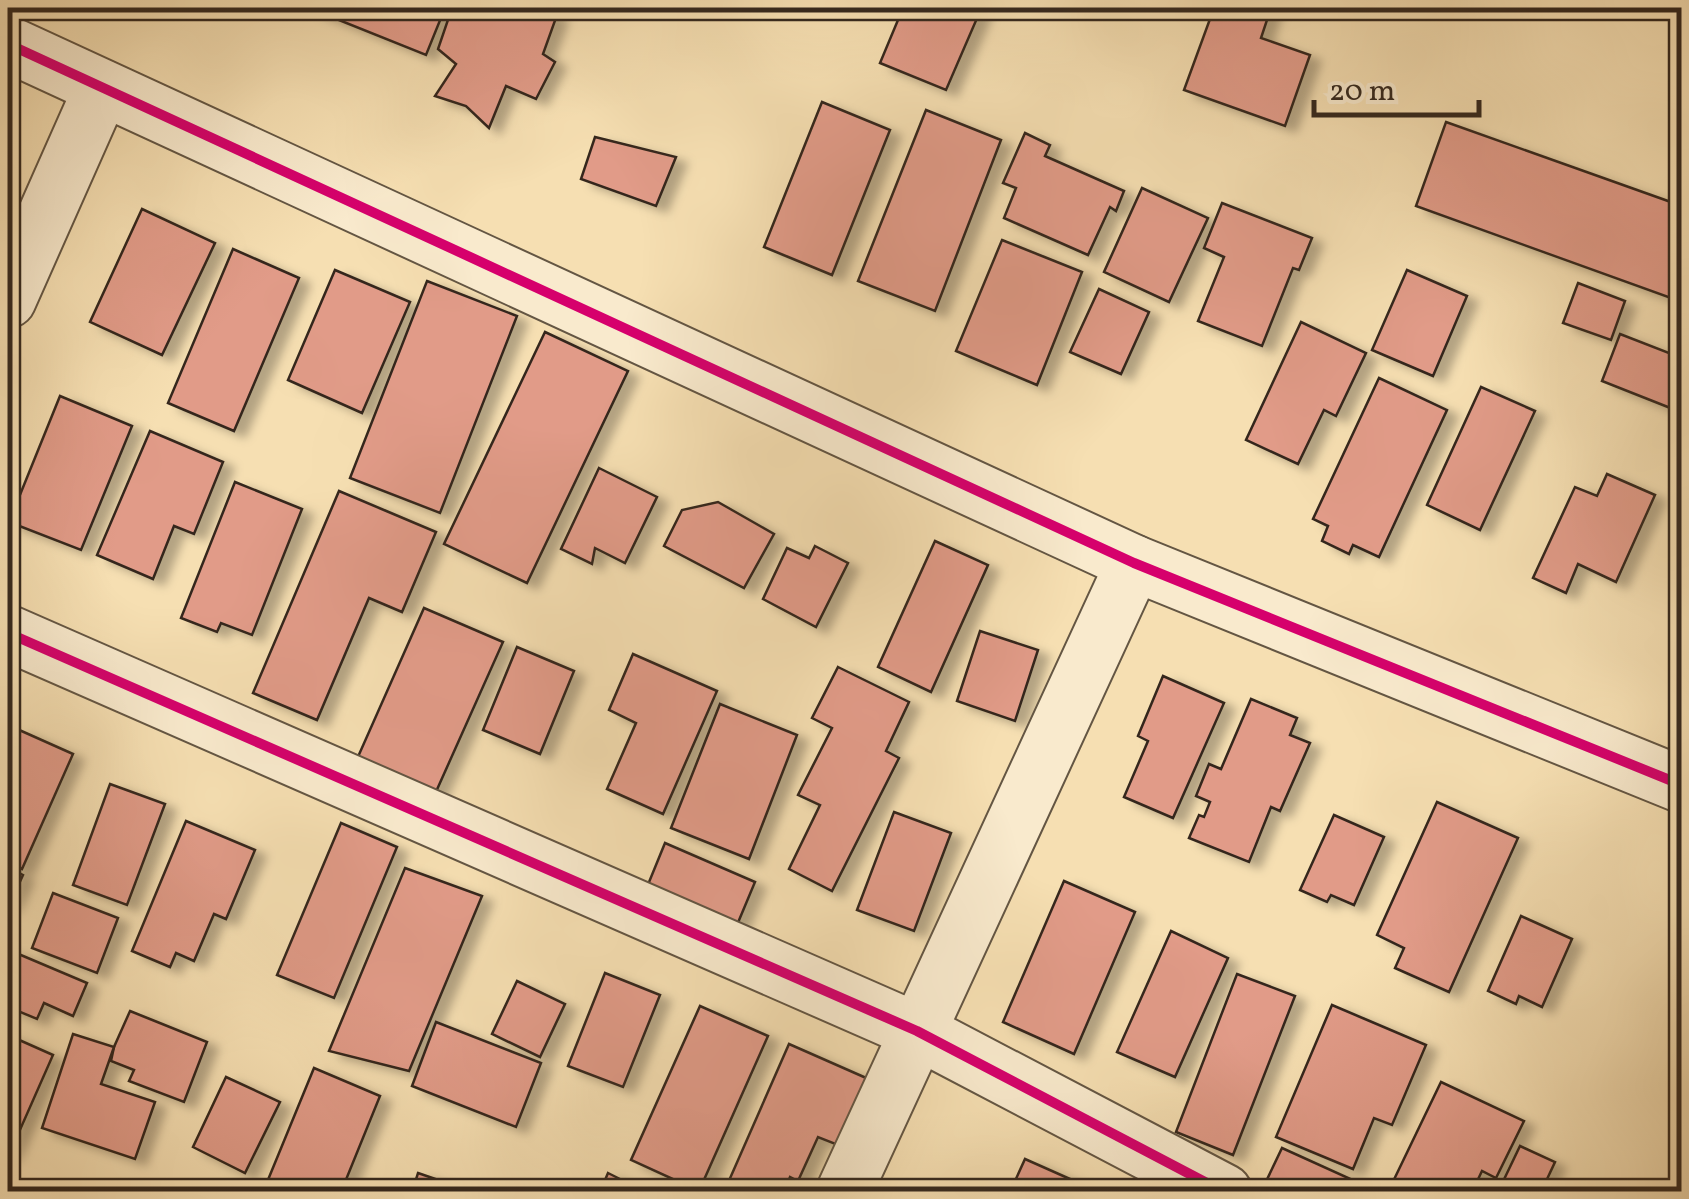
<svg xmlns="http://www.w3.org/2000/svg" width="1689" height="1199" font-family="Vollkorn,serif">
<style>
.building{fill:#e19b88;stroke:#34281e;stroke-width:2.5;filter:url(#shadow)}
.lines{fill:none;stroke-linecap:round;stroke-linejoin:round}
.minor-casing{stroke:#645643;stroke-width:59}
.minor{stroke:#f9eacd;stroke-width:55}
.cycleway-casing{stroke:#f9eacd;stroke-width:16}
.cycleway{stroke:#d6006c;stroke-width:10}
</style>
<defs>
<filter id="shadow"><feDropShadow dx="11" dy="6" stdDeviation="5" flood-color="#0004"/></filter>
</defs>
<rect width="100%" height="100%" fill="#f6dfb2"/>
<filter id="stains"><feTurbulence type="fractalNoise" baseFrequency=".002" numOctaves="4"/><feColorMatrix values="0 0 0 0 .2 0 0 0 0 .09 0 0 0 0 .02 0 0 0 .5 -.17"/></filter>
<radialGradient id="worn" r=".72"><stop offset=".6" stop-color="#630" stop-opacity="0"/><stop offset="1" stop-color="#630" stop-opacity=".3"/></radialGradient>
<!-- building -->
<g class="building">
<polygon points="309,8 445,8 426,55"/>
<polygon points="452,8 541,8 557,15 543,54 555,62 536,99 506,86 489,128 466,106 435,96 456,64 438,49"/>
<polygon points="903,8 981,9 946,90 880,63"/>
<polygon points="1214,8 1271,8 1261,38 1310,55 1285,126 1184,90"/>
<polygon points="822,102 890,130 832,275 764,247"/>
<polygon points="926,110 1001,140 935,311 858,281"/>
<polygon points="1446,122 1682,206 1682,302 1416,206"/>
<polygon points="1025,133 1050,145 1045,156 1124,191 1116,211 1110,207 1088,255 1004,218 1016,188 1003,183"/>
<polygon points="595,137 676,157 656,206 581,179"/>
<polygon points="1142,188 1208,218 1169,302 1104,272"/>
<polygon points="1222,203 1312,238 1299,270 1293,268 1262,346 1198,321 1224,257 1204,248"/>
<polygon points="142,209 215,243 162,355 90,322"/>
<polygon points="1002,240 1082,272 1037,385 956,351"/>
<polygon points="233,249 299,278 234,431 168,403"/>
<polygon points="335,270 410,302 362,413 288,380"/>
<polygon points="1407,270 1467,296 1433,376 1372,350"/>
<polygon points="427,281 517,316 440,513 350,478"/>
<polygon points="1578,283 1625,301 1611,340 1563,323"/>
<polygon points="1099,289 1149,312 1121,374 1070,352"/>
<polygon points="1301,322 1366,353 1336,416 1324,410 1298,464 1246,440"/>
<polygon points="545,332 628,371 527,583 444,544"/>
<polygon points="1620,334 1682,358 1682,400 1678,411 1602,381"/>
<polygon points="1379,378 1447,410 1379,557 1353,545 1349,554 1322,541 1328,526 1313,519"/>
<polygon points="1481,387 1535,411 1480,530 1427,505"/>
<polygon points="60,396 132,426 81,550 9,522"/>
<polygon points="150,431 223,462 194,534 174,526 153,579 97,555"/>
<polygon points="599,468 657,497 625,563 595,548 592,564 561,549"/>
<polygon points="1607,474 1655,495 1616,582 1578,564 1566,593 1533,578 1575,487 1597,496"/>
<polygon points="235,482 302,509 252,635 221,623 217,632 181,618"/>
<polygon points="339,491 436,532 402,612 369,598 317,720 253,693"/>
<polygon points="718,502 774,534 744,588 664,546 682,510"/>
<polygon points="935,541 988,565 931,692 878,667"/>
<polygon points="815,546 848,563 816,627 763,599 787,548 809,558"/>
<polygon points="424,608 503,642 435,794 357,759"/>
<polygon points="980,631 1038,650 1015,721 957,701"/>
<polygon points="517,647 574,671 540,754 483,730"/>
<polygon points="633,654 717,691 663,814 607,789 636,723 609,710"/>
<polygon points="838,667 909,702 886,751 899,758 832,891 789,869 820,805 798,795 832,728 812,718"/>
<polygon points="1163,676 1224,703 1173,818 1124,797 1148,741 1138,736"/>
<polygon points="1251,699 1297,718 1290,735 1310,743 1280,811 1271,807 1249,862 1189,838 1199,815 1204,817 1210,802 1196,796 1209,764 1221,769"/>
<polygon points="720,704 797,735 749,859 671,828"/>
<polygon points="17,729 73,754 22,869 8,863 8,750"/>
<polygon points="110,784 165,804 127,905 73,885"/>
<polygon points="1437,802 1518,838 1449,992 1395,968 1404,948 1377,935"/>
<polygon points="894,812 951,833 914,931 857,910"/>
<polygon points="1334,815 1384,837 1354,905 1331,895 1327,902 1300,890"/>
<polygon points="186,821 255,850 226,919 214,914 194,961 176,953 170,967 132,951"/>
<polygon points="341,823 397,847 334,998 277,975"/>
<polygon points="665,843 755,882 737,925 647,887"/>
<polygon points="8,867 23,875 8,908"/>
<polygon points="405,868 482,896 409,1071 329,1051"/>
<polygon points="1064,881 1135,912 1074,1054 1003,1022"/>
<polygon points="53,893 118,918 97,973 32,948"/>
<polygon points="1521,916 1572,939 1542,1007 1519,996 1516,1004 1488,991"/>
<polygon points="1171,931 1228,958 1175,1077 1117,1052"/>
<polygon points="9,950 87,983 73,1016 44,1003 37,1019 8,1007"/>
<polygon points="605,973 660,995 623,1087 568,1066"/>
<polygon points="1237,974 1295,996 1233,1155 1176,1132"/>
<polygon points="517,981 565,1004 540,1057 492,1034"/>
<polygon points="1332,1005 1426,1045 1392,1125 1374,1118 1353,1169 1276,1137"/>
<polygon points="700,1006 768,1036 699,1191 631,1160"/>
<polygon points="130,1011 207,1042 184,1102 129,1081 134,1070 111,1061 114,1047"/>
<polygon points="436,1022 541,1063 516,1127 412,1086"/>
<polygon points="73,1034 114,1047 101,1084 155,1102 135,1159 42,1128"/>
<polygon points="8,1035 53,1055 8,1157"/>
<polygon points="789,1044 873,1081 843,1147 818,1137 798,1181 790,1177 784,1192 724,1192"/>
<polygon points="314,1068 380,1096 341,1192 263,1192"/>
<polygon points="226,1077 280,1102 245,1173 193,1147"/>
<polygon points="1441,1082 1524,1121 1496,1178 1482,1171 1472,1192 1388,1192"/>
<polygon points="1520,1146 1555,1162 1541,1192 1498,1192"/>
<polygon points="1282,1148 1377,1191 1377,1192 1261,1192"/>
<polygon points="1025,1159 1097,1191 1010,1192"/>
<polygon points="418,1173 473,1192 412,1192"/>
<polygon points="608,1173 646,1192 600,1192"/>
</g>
<g class="lines">
<defs>
<g id="minor">
<polyline points="8,44 1134,563 1682,785"/>
<polyline points="8,300 102,88"/>
<polyline points="8,633 917,1031 1224,1192"/>
<polyline points="844,1192 1134,563"/>
</g>
</defs>
<!-- minor casing -->
<use href="#minor" class="minor-casing"/>
<!-- minor -->
<use href="#minor" class="minor"/>
<defs>
<g id="cycleway">
<polyline points="8,44 1134,563 1682,785"/>
<polyline points="8,633 917,1031 1224,1192"/>
</g>
</defs>
<!-- cycleway casing -->
<use href="#cycleway" class="cycleway-casing"/>
<!-- cycleway -->
<use href="#cycleway" class="cycleway"/>
</g>
<!-- margin -->
<rect width="1689" height="1199" fill="none" stroke="#f6dfb2" stroke-width="40"/>
<rect x="10" y="10" width="1669" height="1179" fill="none" stroke="#34281e" stroke-width="5"/>
<rect x="20" y="20" width="1649" height="1159" fill="none" stroke="#34281e" stroke-width="2.5"/>
<!-- scale -->
<path d="M1314 100v15h165v-15" fill="none" stroke="#34281e" stroke-width="5"/>
<text x="1329" y="100" font-size="30" fill="#34281e" stroke="#f9eacd" stroke-width="8" paint-order="stroke">20 m</text>
<rect width="100%" height="100%" filter="url(#stains)"/>
<rect width="100%" height="100%" fill="url(#worn)"/>
</svg>
